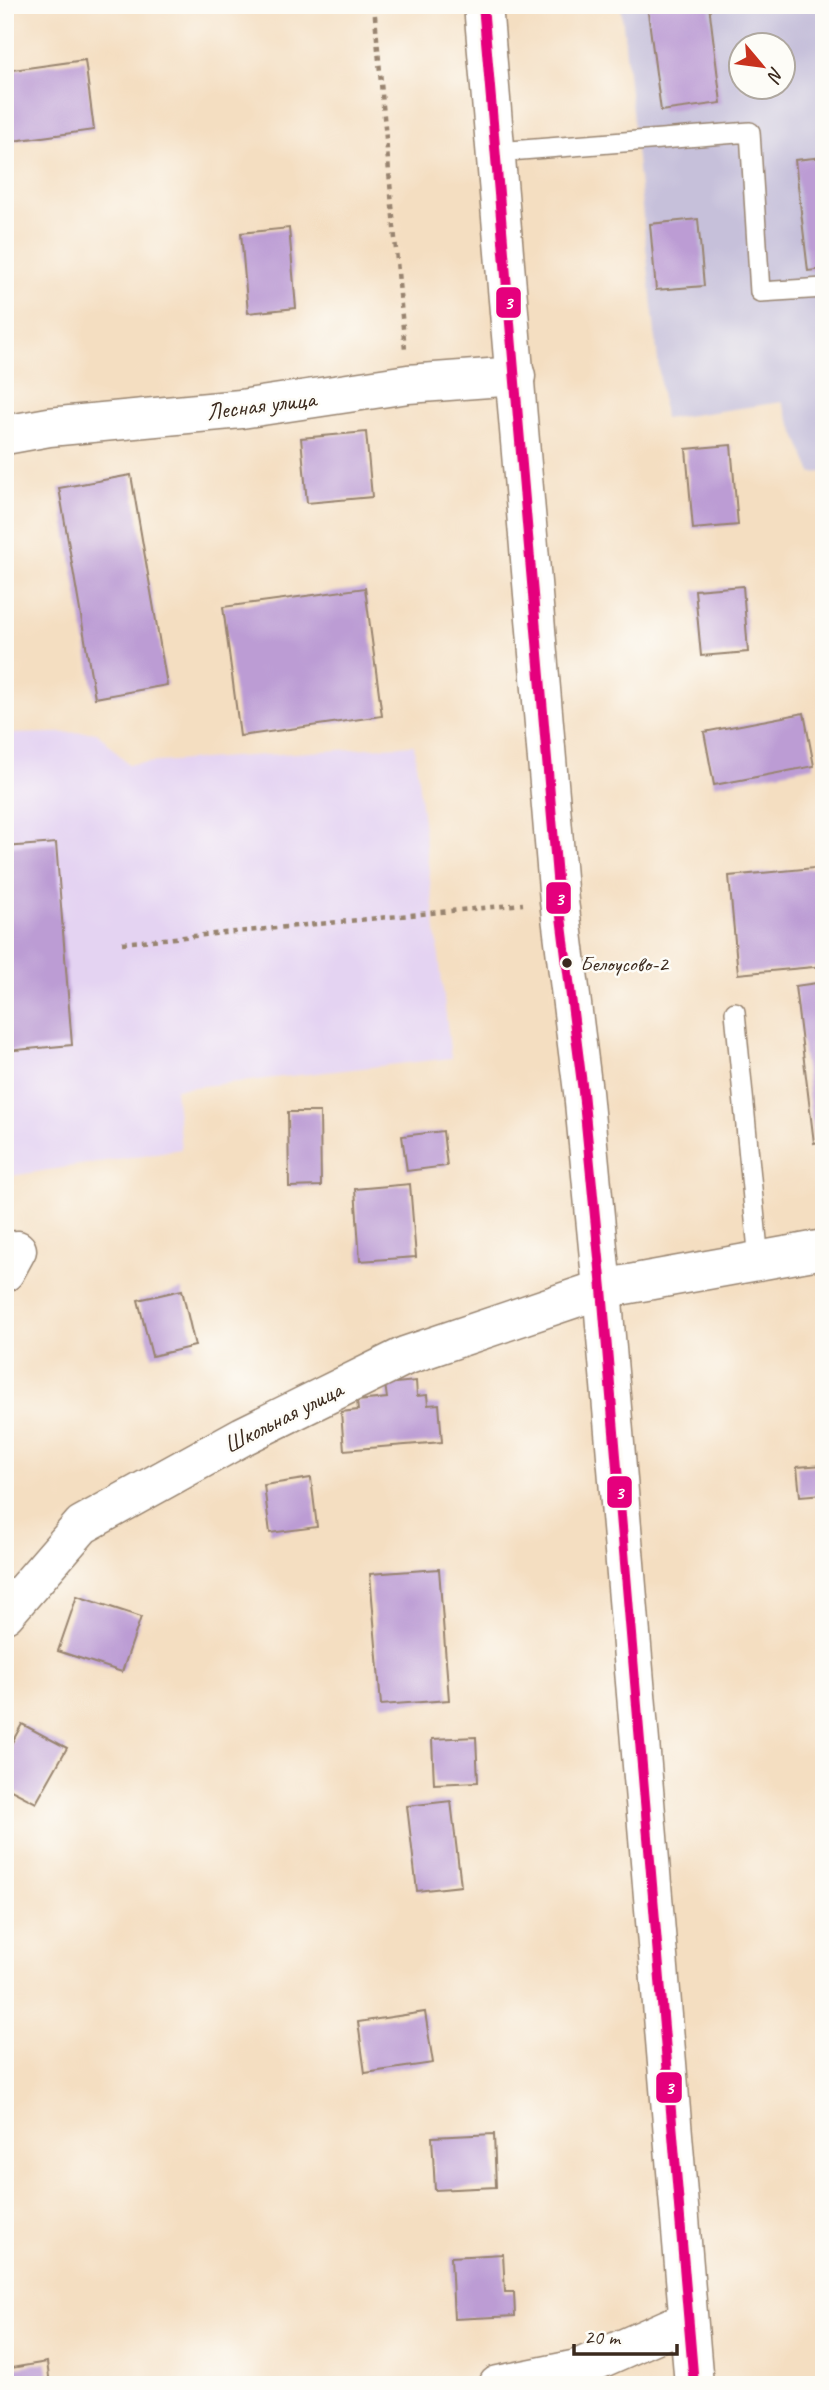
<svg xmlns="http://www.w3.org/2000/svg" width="829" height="2390" font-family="Caveat,sans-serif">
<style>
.built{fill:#e4d3f2}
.industrial{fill:#c6c0da;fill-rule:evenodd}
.building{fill:#bc9cd4}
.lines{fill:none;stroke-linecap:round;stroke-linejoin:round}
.service-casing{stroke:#988470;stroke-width:22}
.minor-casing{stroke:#988470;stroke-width:41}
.trunk-casing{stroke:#988470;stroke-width:41}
.path{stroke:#988470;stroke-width:4.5;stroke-dasharray:5 5;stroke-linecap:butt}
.service{stroke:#fff;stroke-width:19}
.minor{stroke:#fff;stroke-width:38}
.trunk{stroke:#fff;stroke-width:38}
.bus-1-casing{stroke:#fdfcf7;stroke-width:16}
.bus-1{stroke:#e5007d;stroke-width:10}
.bus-dot{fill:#3b2a1e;stroke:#fdfcf7;stroke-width:2.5}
.labels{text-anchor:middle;stroke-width:5;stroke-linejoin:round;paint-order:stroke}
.bus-label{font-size:22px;fill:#3b2a1e;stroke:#fdfcf7;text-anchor:start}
.street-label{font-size:24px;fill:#3b2a1e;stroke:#fdfcf7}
.line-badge{stroke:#fdfcf7;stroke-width:2.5}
.badge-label{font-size:19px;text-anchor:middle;font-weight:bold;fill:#fff}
</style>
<rect width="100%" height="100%" fill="#fdfcf7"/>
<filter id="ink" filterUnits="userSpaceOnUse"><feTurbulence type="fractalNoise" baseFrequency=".0143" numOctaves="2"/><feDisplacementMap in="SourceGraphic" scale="14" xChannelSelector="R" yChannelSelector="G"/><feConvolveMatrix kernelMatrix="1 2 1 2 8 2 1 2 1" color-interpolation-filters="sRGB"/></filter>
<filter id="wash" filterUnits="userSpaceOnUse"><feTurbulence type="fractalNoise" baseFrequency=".00686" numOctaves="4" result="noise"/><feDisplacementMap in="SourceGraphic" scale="28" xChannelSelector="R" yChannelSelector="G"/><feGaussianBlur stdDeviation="1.57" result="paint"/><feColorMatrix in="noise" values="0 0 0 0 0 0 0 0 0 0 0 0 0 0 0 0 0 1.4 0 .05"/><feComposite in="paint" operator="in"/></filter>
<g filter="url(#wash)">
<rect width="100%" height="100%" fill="#f4dec1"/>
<!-- built -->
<polygon class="built" points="97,732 128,764 414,745 451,1058 175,1089 181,1149 5,1177 5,734"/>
<!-- industrial -->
<path class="industrial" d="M621,5H824V472L812,473L782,402L664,419ZM742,46H784V88H742Z"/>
<g id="blocks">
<!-- building -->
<g class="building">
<polygon points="647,5 709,5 721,103 661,111"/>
<polygon points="85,60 94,130 5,142 5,71"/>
<polygon points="824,157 824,269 808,271 795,160"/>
<polygon points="698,219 704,286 656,290 650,224"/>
<polygon points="289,228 296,308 248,313 241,233"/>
<polygon points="366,432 372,497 307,503 301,438"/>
<polygon points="731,445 738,525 693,529 686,449"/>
<polygon points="131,475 167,685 95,698 59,488"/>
<polygon points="743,586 748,652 701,656 695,590"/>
<polygon points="365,588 382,716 240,736 223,607"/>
<polygon points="804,713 814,766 714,785 704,732"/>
<polygon points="56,843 72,1045 5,1051 5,847"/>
<polygon points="824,867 824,966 738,974 729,876"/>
<polygon points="824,982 824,1141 814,1143 795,986"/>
<polygon points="288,1112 320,1112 321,1186 289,1187"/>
<polygon points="443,1131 447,1166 407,1171 402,1136"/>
<polygon points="410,1184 416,1257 360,1261 355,1189"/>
<polygon points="182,1290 195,1346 152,1356 138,1300"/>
<polygon points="416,1381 417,1396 427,1395 428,1405 439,1404 442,1442 344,1450 341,1412 358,1410 357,1401 387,1398 385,1384"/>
<polygon points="824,1465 824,1494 800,1496 797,1467"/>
<polygon points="311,1478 317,1527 270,1533 264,1485"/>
<polygon points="439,1569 449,1700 381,1705 370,1574"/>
<polygon points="77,1596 141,1617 122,1672 58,1651"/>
<polygon points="22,1724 67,1748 36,1803 5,1787 5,1755"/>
<polygon points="476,1737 478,1782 434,1784 432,1739"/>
<polygon points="451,1801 461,1886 417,1891 407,1806"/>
<polygon points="425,2012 433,2063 365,2073 358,2022"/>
<polygon points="494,2134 496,2187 435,2190 432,2137"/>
<polygon points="503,2254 505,2292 514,2292 515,2316 454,2319 451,2257"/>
<polygon points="47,2362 50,2385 5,2385 5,2369"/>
</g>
</g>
</g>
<g filter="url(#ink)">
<use href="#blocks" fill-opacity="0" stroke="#988470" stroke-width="2"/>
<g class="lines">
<defs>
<g id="service">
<polyline points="497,152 750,132 760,292 824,288"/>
<polyline points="735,1012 759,1261"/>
</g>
<g id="minor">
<polyline points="5,435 49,427 241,409 408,384 516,376"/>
<polyline points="5,1272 17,1250"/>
<polyline points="5,1614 82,1525 243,1436 405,1356 602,1289 824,1249"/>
<polyline points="498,2385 577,2369 688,2320"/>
</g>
<polyline id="trunk" points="483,5 559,901 583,1092 602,1289 694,2385"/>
</defs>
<!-- service casing -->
<use href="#service" class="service-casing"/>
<!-- minor casing -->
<use href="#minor" class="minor-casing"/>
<!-- trunk casing -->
<use href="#trunk" class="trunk-casing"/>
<!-- path -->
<g class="path">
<polyline points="374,5 405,350"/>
<polyline points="122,943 523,904"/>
</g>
<!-- service -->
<use href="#service" class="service"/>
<!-- minor -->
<use href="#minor" class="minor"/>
<!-- trunk -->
<use href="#trunk" class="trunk"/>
<defs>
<polyline id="bus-1" points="483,5 559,901 583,1092 602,1289 694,2385"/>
</defs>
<!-- bus-1 casing -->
<use href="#bus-1" class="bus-1-casing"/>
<!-- bus-1 -->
<use href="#bus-1" class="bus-1"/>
</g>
</g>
<!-- markers -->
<circle class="bus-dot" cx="567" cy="963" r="6"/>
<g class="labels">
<!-- bus labels -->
<g class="bus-label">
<text x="580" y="971">Белоусово-2</text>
</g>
<!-- street labels -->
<g class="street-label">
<text transform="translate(261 405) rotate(-7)" y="8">Лесная улица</text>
<text transform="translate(283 1417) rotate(-27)" y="8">Школьная улица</text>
</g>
</g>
<g class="line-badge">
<rect x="495" y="286" width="27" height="33" rx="7" fill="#e5007d"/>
<rect x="545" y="881" width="27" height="34" rx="7" fill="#e5007d"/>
<rect x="606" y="1475" width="27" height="34" rx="7" fill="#e5007d"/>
<rect x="655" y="2071" width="28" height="33" rx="7" fill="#e5007d"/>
</g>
<g class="badge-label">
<text x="508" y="309">3</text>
<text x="559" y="905">3</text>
<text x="619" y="1499">3</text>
<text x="669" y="2094">3</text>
</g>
<!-- margin -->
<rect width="829" height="2390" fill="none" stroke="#fdfcf7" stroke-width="28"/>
<!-- north arrow -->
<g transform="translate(762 66) rotate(119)"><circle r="33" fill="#fdfcf7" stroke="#afa8a0" stroke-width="2"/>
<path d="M0-5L12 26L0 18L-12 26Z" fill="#c8321e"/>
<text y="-10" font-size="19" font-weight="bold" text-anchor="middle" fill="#3b2a1e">N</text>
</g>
<!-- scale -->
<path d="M574 2344v10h103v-10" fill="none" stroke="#3b2a1e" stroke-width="3.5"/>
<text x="584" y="2344" font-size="21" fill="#3b2a1e" stroke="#fdfcf7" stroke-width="5" paint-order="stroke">20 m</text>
</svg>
